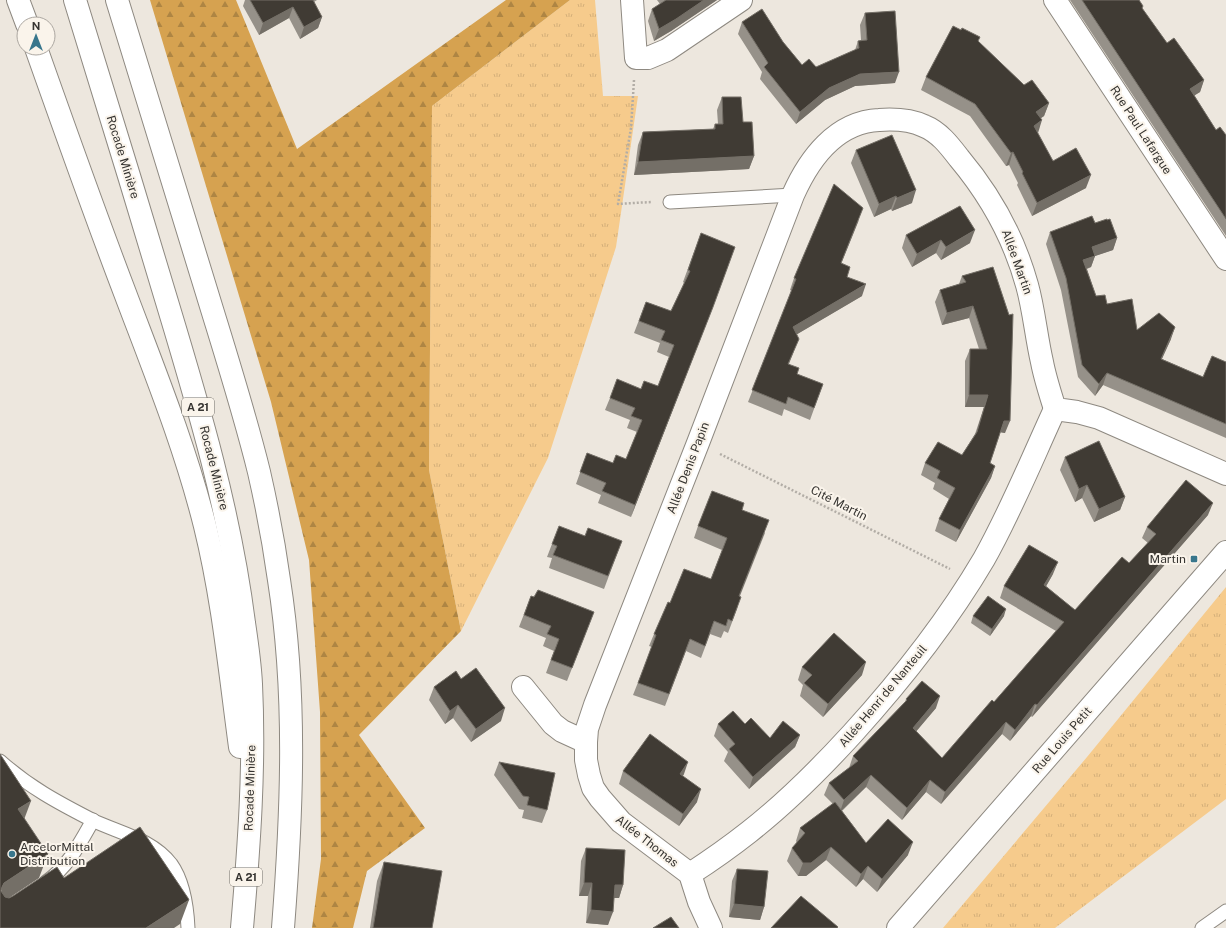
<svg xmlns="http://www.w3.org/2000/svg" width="1226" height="928" font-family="'Public Sans',sans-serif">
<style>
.grass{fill:url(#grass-tufts)}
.forest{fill:url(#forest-firs)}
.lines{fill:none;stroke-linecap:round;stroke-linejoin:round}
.lane-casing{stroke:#8e8981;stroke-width:15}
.street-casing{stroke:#8e8981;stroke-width:24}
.secondary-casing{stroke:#8e8981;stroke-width:24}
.highway-casing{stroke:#8e8981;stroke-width:24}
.path{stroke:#b2ada6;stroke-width:2.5;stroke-dasharray:2 2;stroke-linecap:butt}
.lane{stroke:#fff;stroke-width:13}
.street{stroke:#fff;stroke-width:22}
.secondary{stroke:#fff;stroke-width:22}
.highway{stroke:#fff;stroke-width:22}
.wall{fill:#969189}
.shaded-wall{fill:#746f67}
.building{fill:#403b34;stroke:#746f67}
.poi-dot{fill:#38768c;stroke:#faf4eb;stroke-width:1.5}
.labels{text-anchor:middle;stroke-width:4;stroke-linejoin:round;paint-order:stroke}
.shield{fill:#faf4eb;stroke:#716e69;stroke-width:1}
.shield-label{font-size:11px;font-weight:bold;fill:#363431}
.street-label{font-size:12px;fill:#363431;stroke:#faf4eb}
.poi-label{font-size:12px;fill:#363431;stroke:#faf4eb;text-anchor:end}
</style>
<defs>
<pattern id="grass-tufts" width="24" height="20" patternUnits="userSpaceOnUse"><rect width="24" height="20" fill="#f6cb8c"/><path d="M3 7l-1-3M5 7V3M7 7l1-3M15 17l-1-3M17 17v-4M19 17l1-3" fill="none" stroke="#d4af79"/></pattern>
<pattern id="forest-firs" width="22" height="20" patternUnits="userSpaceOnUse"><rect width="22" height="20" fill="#d6a250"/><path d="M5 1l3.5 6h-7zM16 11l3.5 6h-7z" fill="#ae8543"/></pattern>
</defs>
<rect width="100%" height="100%" fill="#ede7de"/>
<!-- grass -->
<g class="grass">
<polygon points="570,0 595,0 603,96 638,96 616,247 548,458 461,631 429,470 432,106"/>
<polygon points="1226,587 1226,799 1055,928 943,928 1087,757"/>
</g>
<!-- forest -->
<polygon class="forest" points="150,0 236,0 297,149 506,0 570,0 432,106 429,470 461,631 359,735 425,828 367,871 353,928 312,928 321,859 320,712 309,560 271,402"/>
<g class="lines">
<defs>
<g id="lane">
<polyline points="670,202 793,195"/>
<path d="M0,761C29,787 57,802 92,820C119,833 152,839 171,864C184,882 187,907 188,928"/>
<path d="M46,882C68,867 80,843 93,820"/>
<polyline points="1202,928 1226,911"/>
</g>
<g id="street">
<polyline points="632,0 636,58 648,58 667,50 741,0"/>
<polyline points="1055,0 1226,259"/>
<polyline points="523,687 553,724 562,731 586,742 586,760 589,775 593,788 600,798 621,822 690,874 699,902 711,928"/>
<path d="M586,742L587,729L595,705L698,443L793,195C809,159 836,122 879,120C893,119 911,120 924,126C939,132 949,145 959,158C990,195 1014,238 1027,285C1034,310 1036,336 1042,362C1045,378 1050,393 1055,409L1077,412L1099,418L1226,474"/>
<path d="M690,874C710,861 730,847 749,832C786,803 820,769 852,734C901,680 947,622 984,559C1011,511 1032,459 1055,409"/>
</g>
<polyline id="secondary" points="898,928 1226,552"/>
<g id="highway">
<polyline points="18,0 27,24"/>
<path d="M75,0C106,101 137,201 167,302C199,408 230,512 244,623C247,643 250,664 251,684C255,766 249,847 242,928"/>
<path d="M117,0C147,98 177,195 207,293C225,352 244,411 259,472C267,507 274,544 279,580C297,695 292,812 283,928"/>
<path d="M36,48C65,130 94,212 125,293C154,370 185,446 205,526C223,599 230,673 240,747"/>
</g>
</defs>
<!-- lane casing -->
<use href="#lane" class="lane-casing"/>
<!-- street casing -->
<use href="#street" class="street-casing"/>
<!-- secondary casing -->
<use href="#secondary" class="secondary-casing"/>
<!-- highway casing -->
<use href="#highway" class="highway-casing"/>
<!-- path -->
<g class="path">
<polyline points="634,80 631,128 618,204 651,202"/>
<polyline points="720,454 950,569"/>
</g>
<!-- lane -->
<use href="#lane" class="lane"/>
<!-- street -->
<use href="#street" class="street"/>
<!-- secondary -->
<use href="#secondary" class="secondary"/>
<!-- highway -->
<use href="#highway" class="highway"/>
</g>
<!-- wall -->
<g class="wall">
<polygon points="245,0 317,0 314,2 322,17 318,28 300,39 289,18 259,35 243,6"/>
<polygon points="657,0 717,0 671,31 654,41 648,21 652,9 660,4"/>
<polygon points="1070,0 1139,0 1142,9 1167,43 1204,80 1200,92 1194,95 1216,130 1226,135 1226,236"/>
<polygon points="865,13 895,83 855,86 825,100 796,124 760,79 762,72 738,34 742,22 783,42 802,65 816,67 855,50 858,41 861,40 860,25"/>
<polygon points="979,42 1024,85 1049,103 1044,116 1041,118 1037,133 1053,161 1086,188 1032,216 1017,185 1018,183 1009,165 1006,166 970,116 921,90 926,77"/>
<polygon points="722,97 743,122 754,156 749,169 634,175 638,145 643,132 713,129 715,124 718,124 717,110"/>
<polygon points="856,150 912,203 892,211 891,209 874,217 851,163"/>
<polygon points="859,220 841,264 850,267 847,277 862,296 797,334 794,351 789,364 797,374 823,384 810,420 784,409 782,416 748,402 792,291 790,290 794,278"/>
<polygon points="1095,223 1117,238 1113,250 1095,256 1091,267 1087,269 1096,296 1107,304 1137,330 1171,339 1162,359 1203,377 1226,362 1226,438 1103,385 1095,396 1078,377 1061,290 1046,244 1050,232"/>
<polygon points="701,233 708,319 631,517 598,503 601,495 576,484 587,453 613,463 626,459 637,432 627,428 630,420 605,410 610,398 641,389 658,386 669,357 657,352 660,343 634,333 646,302 671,311 684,283 683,282"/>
<polygon points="906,235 970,243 941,260 936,253 912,267 902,248"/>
<polygon points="993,267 1005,433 1000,432 990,463 995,466 991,478 956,542 935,531 939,519 949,499 933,489 935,483 921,475 925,463 962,455 975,434 984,407 965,407 965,361 970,349 979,349 969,318 942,325 935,302 940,290 959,284 962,276"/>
<polygon points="1065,457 1125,497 1120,510 1094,522 1082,498 1075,502 1060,470"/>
<polygon points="742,510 765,533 740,596 737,609 728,633 724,631 721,638 710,634 701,658 686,651 665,706 633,695 652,647 649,646 654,634 670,603 711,579 722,550 694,538 698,526"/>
<polygon points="1208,515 1032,717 1031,716 1010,741 1002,734 941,804 926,792 902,820 866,787 842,811 866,843 908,855 877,892 863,879 856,887 826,860 806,876 798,876 787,861 792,848 797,843 796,841 800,828 833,804 824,795 829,783 849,768 853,756 905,702 906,699 936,708 916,731 942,758 994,702 1056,631 1000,598 1004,586 1053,574 1046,586 1075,610 1129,563 1148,543 1142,538 1147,527"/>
<polygon points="585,536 622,541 604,589 549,568 552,558 547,557 552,544"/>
<polygon points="531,596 594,612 567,681 546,673 554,651 543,646 546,638 519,627"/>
<polygon points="973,616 1004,616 990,636 971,623"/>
<polygon points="802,667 862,675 823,717 800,696 803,685 798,680"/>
<polygon points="461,679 501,721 471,742 453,718 445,724 429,700 434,687"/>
<polygon points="718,724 745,724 770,738 800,735 795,747 749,789 724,761 728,752 714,736"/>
<polygon points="499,762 547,810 542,823 522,818 524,810 519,809 494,775"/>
<polygon points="623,771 684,774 683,776 697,802 679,826 619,784"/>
<polygon points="586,848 623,885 619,898 614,898 608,925 586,923 588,896 579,896 581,861"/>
<polygon points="384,862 432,928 370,928 377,881"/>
<polygon points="737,869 764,907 760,920 729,917 732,881"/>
</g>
<!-- shaded-wall -->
<g class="shaded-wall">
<polygon points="704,0 717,0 671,31 654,41 659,29"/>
<polygon points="293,7 289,18 259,35 263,23"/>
<polygon points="322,17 318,28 300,39 304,27"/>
<polygon points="899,72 895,83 855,86 825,100 796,124 800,112 829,88 860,74"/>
<polygon points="1204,80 1200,92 1186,101 1190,89"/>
<polygon points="1049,103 1044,116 1032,124 1036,112"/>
<polygon points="1042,120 1038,133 1034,126"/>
<polygon points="1013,152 1009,165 1006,166 1011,153"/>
<polygon points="754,156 749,169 634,175 638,162"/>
<polygon points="1091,175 1086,188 1032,216 1037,203"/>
<polygon points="916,190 912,203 892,211 897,198"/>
<polygon points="896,196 891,209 874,217 879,204"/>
<polygon points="975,230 970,243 941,260 946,247"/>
<polygon points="1117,238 1113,250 1095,256 1091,267 1079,271 1083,260 1092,247"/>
<polygon points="941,240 936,253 912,267 917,254"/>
<polygon points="735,247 708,319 631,517 635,505"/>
<polygon points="866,284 862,296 789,339 793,327"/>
<polygon points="973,306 969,318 942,325 947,313"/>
<polygon points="1175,327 1171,339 1156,371 1161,359"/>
<polygon points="1107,373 1103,385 1095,396 1099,384"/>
<polygon points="969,395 988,395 984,407 965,407"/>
<polygon points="1004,421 1010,421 1005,433 999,432"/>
<polygon points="995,466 991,478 956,542 960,530"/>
<polygon points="1087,485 1082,498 1075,502 1079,489"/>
<polygon points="1125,497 1120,510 1094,522 1099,509"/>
<polygon points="1213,503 1208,515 1032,717 1037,705"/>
<polygon points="1058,562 1053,574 1040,597 1044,585"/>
<polygon points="1006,609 1004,616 990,636 992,629"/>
<polygon points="866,662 862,675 823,717 828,704"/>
<polygon points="940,696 936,708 909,740 913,728"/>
<polygon points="1035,704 1031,716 1010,741 1015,730"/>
<polygon points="458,705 453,718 445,724 450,711"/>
<polygon points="505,708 501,721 471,742 476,729"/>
<polygon points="1006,722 1002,734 941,804 945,792"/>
<polygon points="800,735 795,747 749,789 753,777"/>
<polygon points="688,762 684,774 675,786 680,774"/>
<polygon points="871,775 866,787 840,812 844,800"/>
<polygon points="930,780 926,792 902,820 907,808"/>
<polygon points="701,789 697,802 679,826 683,814"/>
<polygon points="31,801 22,825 18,809"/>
<polygon points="913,842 908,855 877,892 882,879"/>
<polygon points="831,847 826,860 806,876 798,876 803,863"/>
<polygon points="48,854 39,878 0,904 2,887 4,883"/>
<polygon points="868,866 863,879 856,887 861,874"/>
<polygon points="584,883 592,883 588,896 579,896"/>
<polygon points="615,885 623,885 619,898 610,898"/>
<polygon points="189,900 180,924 174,928 146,928"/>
<polygon points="734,904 764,907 760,920 729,917"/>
<polygon points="591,910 613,912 608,925 586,923"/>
</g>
<!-- building -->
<g class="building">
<polygon points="250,0 313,0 322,17 304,27 293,7 263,23"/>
<polygon points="666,0 704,0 676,19 659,29 652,9"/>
<polygon points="1082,0 1139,0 1143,6 1142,8 1167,43 1174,38 1204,80 1190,89 1216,130 1220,127 1226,135 1226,219"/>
<polygon points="762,9 783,42 802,65 809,59 816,67 859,48 858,41 867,40 865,13 895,11 899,72 860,74 829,88 800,112 764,67 768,63 742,22"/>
<polygon points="953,26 961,30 962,28 980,37 978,41 1024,85 1032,80 1049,103 1036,112 1042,120 1034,126 1053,161 1076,148 1091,175 1037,203 1022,173 1023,172 1013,152 1011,153 975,104 926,77"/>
<polygon points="722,97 741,97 743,122 752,122 754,156 638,162 643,132 715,129 715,124 723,124"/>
<polygon points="892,135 916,190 897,198 896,196 879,204 856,150"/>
<polygon points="834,184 863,208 841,263 850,267 847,277 866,284 793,327 799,339 788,364 799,368 797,374 823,384 814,408 788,397 786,404 752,390 796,279 794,278"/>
<polygon points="960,206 975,230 946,247 941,240 917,254 906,235"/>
<polygon points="1092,216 1095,223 1107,219 1107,220 1110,219 1117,238 1092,247 1095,256 1083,260 1096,296 1105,295 1107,304 1132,299 1137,330 1159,313 1175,327 1161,359 1203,377 1212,356 1226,362 1226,424 1107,373 1099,384 1082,365 1066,278 1050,232"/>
<polygon points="701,233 735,247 713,307 635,505 602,491 606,483 580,472 587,453 613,463 616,455 626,459 642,420 631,416 635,408 610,398 617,379 641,389 644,381 658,386 674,345 661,340 665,331 639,321 646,302 671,311 690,271 688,270"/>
<polygon points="993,267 1009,315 1013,314 1010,421 1004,421 990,463 995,466 960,530 939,519 955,488 937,478 940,471 925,463 938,442 962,455 977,432 988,395 969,395 970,349 987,349 973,306 947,313 940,290 966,282 962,276"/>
<polygon points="1099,441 1125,497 1099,509 1087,485 1079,489 1065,457"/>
<polygon points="1186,480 1213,503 1037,705 1035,704 1015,730 1006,722 945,792 930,780 907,808 871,775 844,800 829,783 858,761 853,756 907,700 906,699 922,681 940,696 913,728 942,758 992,700 994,702 1064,622 1004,586 1029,545 1058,562 1044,585 1075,610 1122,557 1129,563 1156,534 1147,527"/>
<polygon points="712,491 744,503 742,510 769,520 739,596 741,597 732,621 728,619 726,626 714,621 705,646 690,639 669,694 638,683 656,635 654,634 668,602 670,603 684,569 711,579 727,538 698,526"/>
<polygon points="559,526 585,536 588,528 622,541 608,576 553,555 557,546 552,544"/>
<polygon points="538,590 594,612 572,668 551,660 559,639 547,634 551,626 524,615 531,596 534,597"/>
<polygon points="988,596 1006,609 992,629 973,616"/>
<polygon points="834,633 866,662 828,704 804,683 812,675 802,667"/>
<polygon points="476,668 505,708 476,729 458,705 450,711 434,687 456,671 461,679"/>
<polygon points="733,711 745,724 751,718 770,738 783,721 800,735 753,777 729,749 735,744 718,724"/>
<polygon points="650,734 688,762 680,774 701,789 683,814 623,771"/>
<polygon points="0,754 31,801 18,809 48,854 4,883 2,887 1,891 5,897 9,898 13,896 57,867 64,878 140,827 188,898 189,900 146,928 0,928"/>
<polygon points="499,762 555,773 547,810 527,805 529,797 523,796"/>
<polygon points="835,802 866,843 888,819 913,842 882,879 868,866 861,874 831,847 811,863 803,863 792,848 805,833 800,828"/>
<polygon points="586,848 625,850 623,885 615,885 613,912 591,910 592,883 584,883"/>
<polygon points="384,862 442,871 432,928 373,928"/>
<polygon points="737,869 768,871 764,907 734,904"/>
<polygon points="801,896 838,927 837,928 771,928"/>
<polygon points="671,917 679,928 653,928"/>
</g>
<!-- markers -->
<g class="poi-dot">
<rect x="1190" y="555" width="8" height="8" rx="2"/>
<circle cx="12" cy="854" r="4"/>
</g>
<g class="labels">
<!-- shield labels -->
<g class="shield">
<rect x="182" y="398" width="32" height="18" rx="3"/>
<rect x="230" y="868" width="32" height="18" rx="3"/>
</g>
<g class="shield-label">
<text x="198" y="411">A 21</text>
<text x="246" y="881">A 21</text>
</g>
<!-- street labels -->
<g class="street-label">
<text transform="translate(1141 130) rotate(57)" y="4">Rue Paul Lafargue</text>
<text transform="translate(123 157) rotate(73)" y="4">Rocade Minière</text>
<text transform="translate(1017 262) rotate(70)" y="4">Allée Martin</text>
<text transform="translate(214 468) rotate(76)" y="4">Rocade Minière</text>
<text transform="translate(688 468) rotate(-69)" y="4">Allée Denis Papin</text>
<text transform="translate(839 503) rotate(27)" y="4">Cité Martin</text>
<text transform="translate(883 696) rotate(-50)" y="4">Allée Henri de Nanteuil</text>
<text transform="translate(1062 740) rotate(-49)" y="4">Rue Louis Petit</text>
<text transform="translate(250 788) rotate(-88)" y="4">Rocade Minière</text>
<text transform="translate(647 841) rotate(38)" y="4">Allée Thomas</text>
</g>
<!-- poi labels -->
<g class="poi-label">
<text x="1186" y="563">Martin</text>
<text x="20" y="851" text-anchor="start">ArcelorMittal<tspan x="20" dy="14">Distribution</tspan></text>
</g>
</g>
<!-- north arrow -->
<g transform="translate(36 36)"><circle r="19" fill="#faf4eb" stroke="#aca7a1"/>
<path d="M0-3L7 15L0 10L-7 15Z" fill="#38768c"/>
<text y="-6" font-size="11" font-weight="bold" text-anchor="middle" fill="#363431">N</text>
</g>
</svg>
